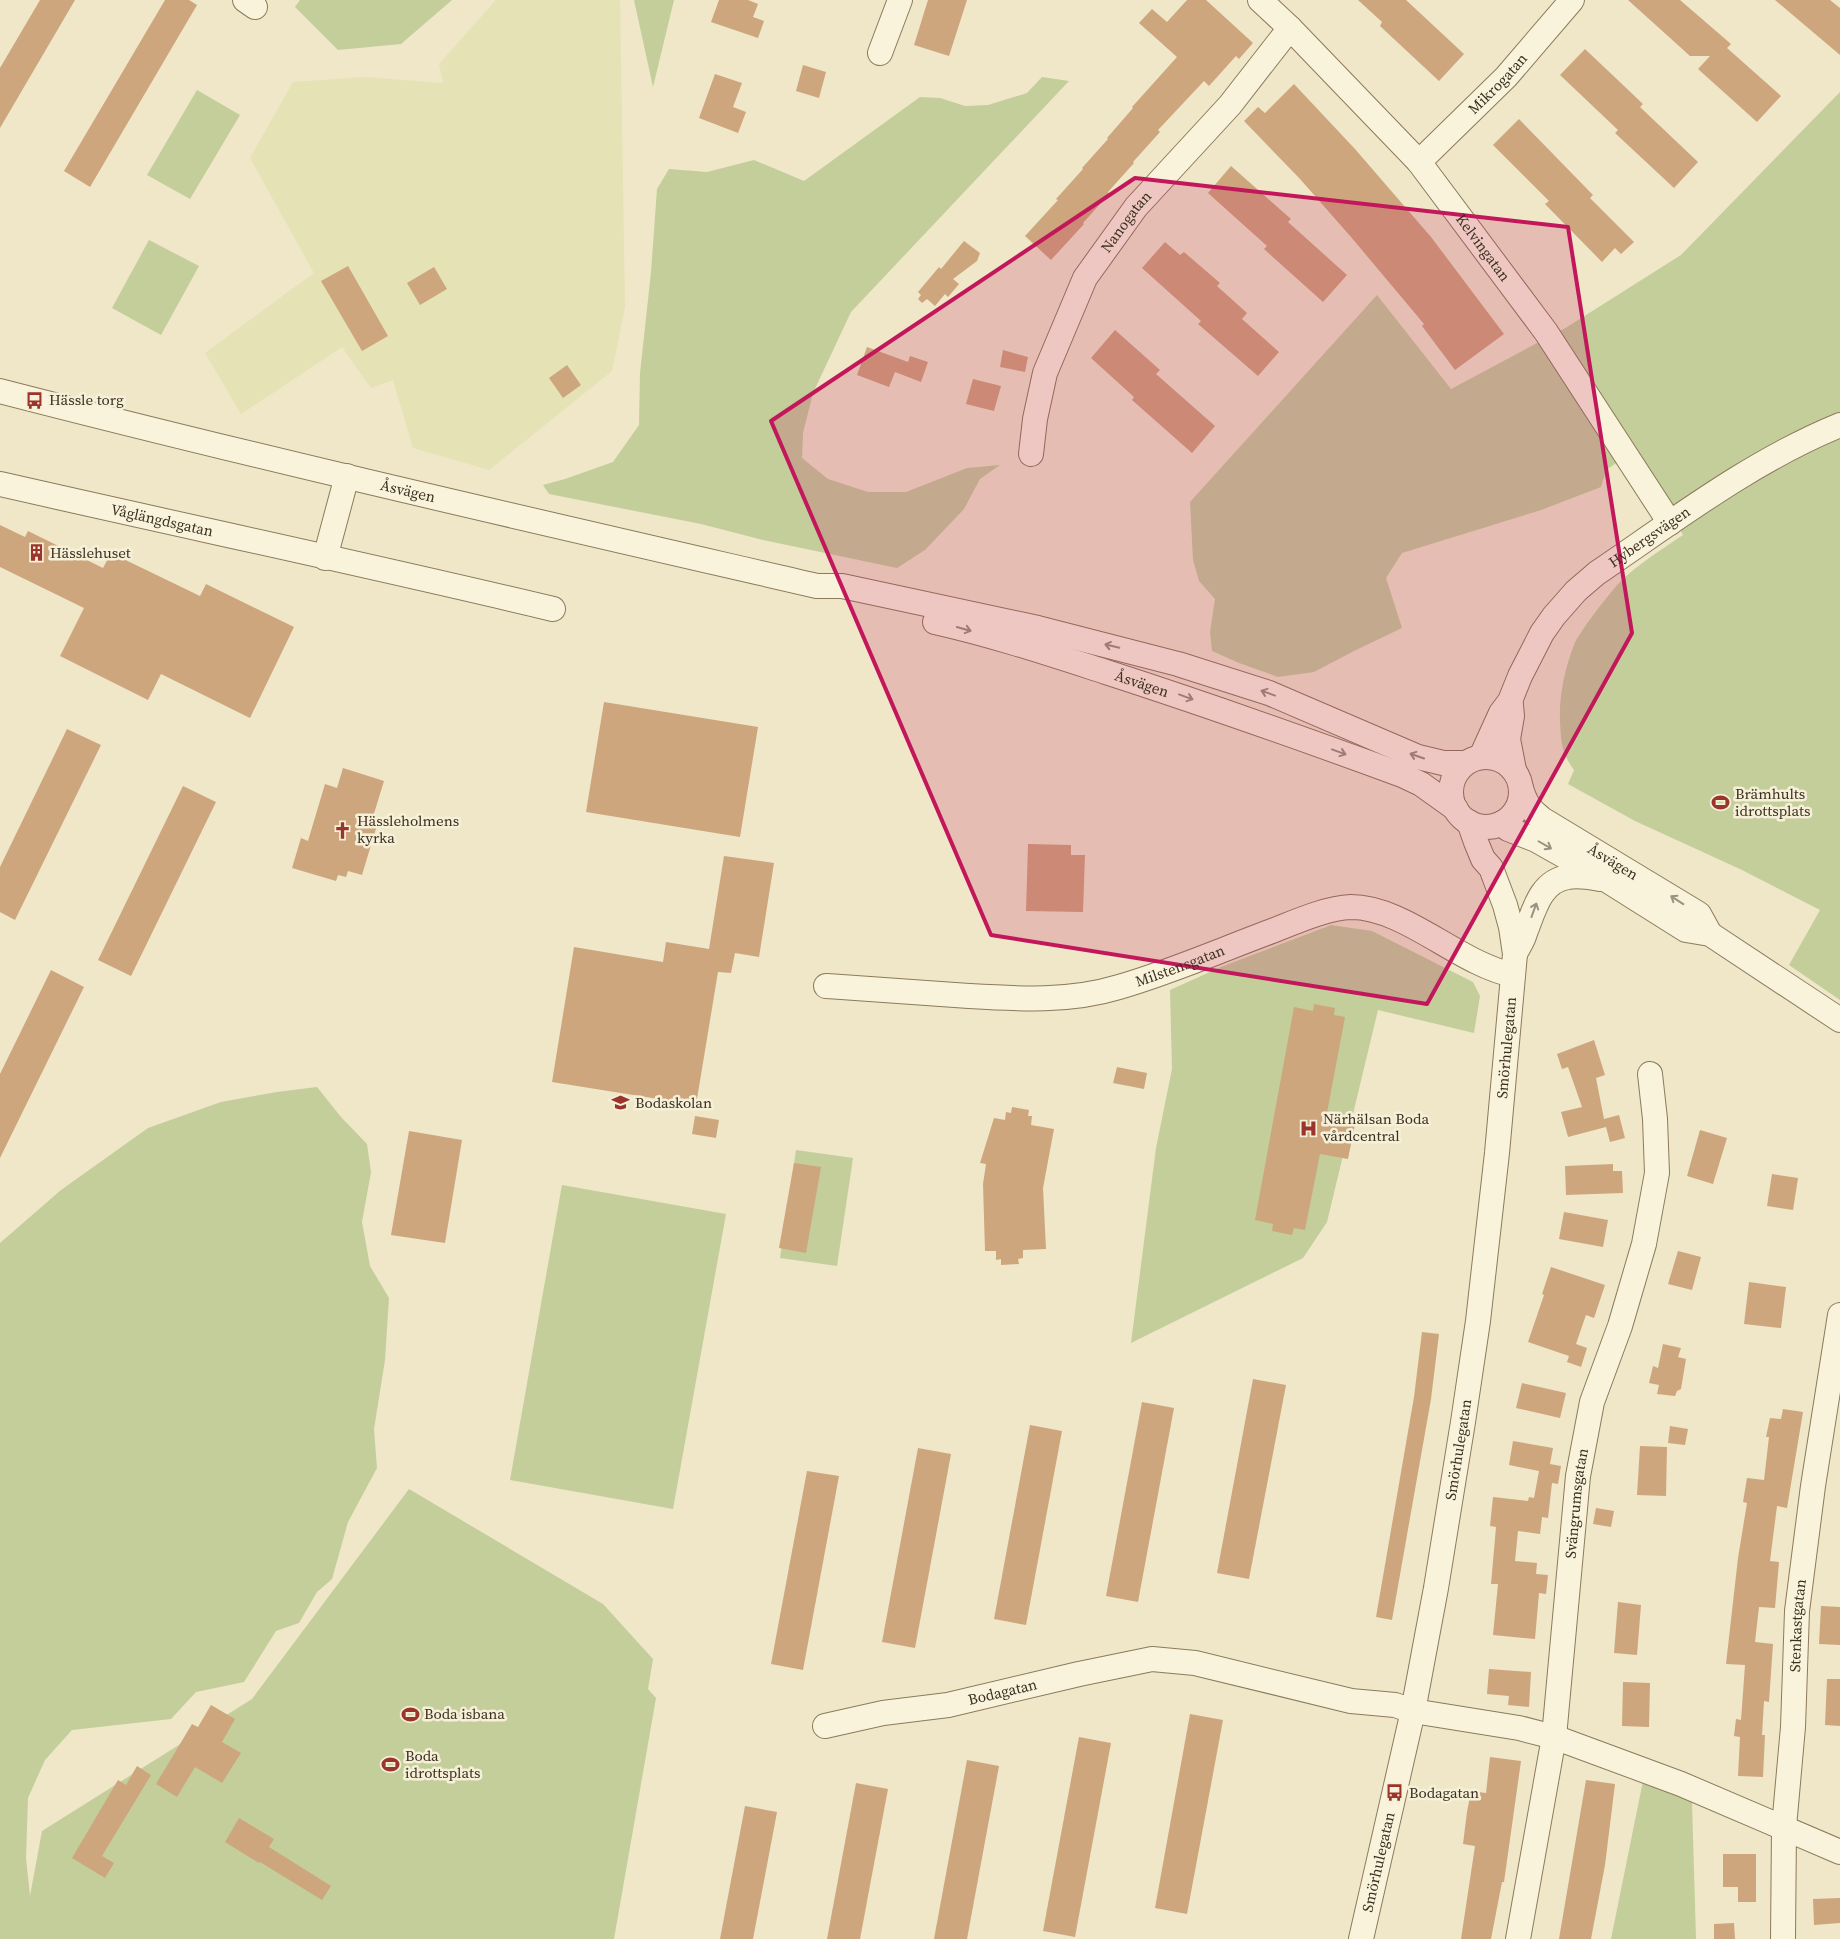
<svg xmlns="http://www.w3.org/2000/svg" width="1840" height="1939" font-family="'Source Serif 4',serif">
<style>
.farmland{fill:#e5e2b5}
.green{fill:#c3ce9b}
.building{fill:#cda67e}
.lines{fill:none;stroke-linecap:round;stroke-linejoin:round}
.minor-casing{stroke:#8c7a5c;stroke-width:26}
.minor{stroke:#f9f3dc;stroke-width:24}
.oneway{stroke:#9a927e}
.marked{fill:#c2185b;fill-opacity:0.2;stroke:#c2185b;stroke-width:4;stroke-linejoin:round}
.labels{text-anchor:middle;stroke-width:5;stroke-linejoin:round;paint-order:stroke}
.street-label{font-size:15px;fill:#3c3020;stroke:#f6f0d8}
.poi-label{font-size:15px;fill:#3c3020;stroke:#f6f0d8;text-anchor:start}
</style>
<rect width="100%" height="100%" fill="#efe7c8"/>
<!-- farmland -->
<polygon class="farmland" points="496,0 620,0 625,307 612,371 489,470 413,448 393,380 371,388 342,347 241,414 205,353 314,273 250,158 293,82 364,77 443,83 439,64"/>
<!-- green -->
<g class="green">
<polygon points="300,0 452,0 401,44 338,50 295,7"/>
<polygon points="634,0 674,0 653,87"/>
<polygon points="1042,77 1069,81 851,312 813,393 803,433 802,458 828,479 868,492 906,492 967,468 1000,465 980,479 964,509 925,550 897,568 763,540 701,524 549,494 543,485 565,479 613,462 639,425 640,373 651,272 657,189 669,169 707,172 754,160 804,181 920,97 940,98 965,106 988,105 1027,93"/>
<polygon points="197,90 240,115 190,199 147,175"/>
<path d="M1840,92V1000L1789,965L1820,910L1742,870L1635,821L1568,784L1574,770C1561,752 1561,742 1560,720C1559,695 1565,668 1574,645C1579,632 1609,594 1619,583C1638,564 1661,550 1683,535L1633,452L1606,470L1601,487L1541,510L1402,553L1386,578L1402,628L1356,650L1314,672L1278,677L1239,663L1212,651L1210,632L1215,599L1199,581L1193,560L1190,502L1377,295L1451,389L1567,327L1681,255Z"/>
<polygon points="149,240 199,266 161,335 112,308"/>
<polygon points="1331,925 1372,931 1473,982 1480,996 1474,1033 1378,1010 1327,1222 1303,1258 1131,1343 1156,1148 1172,1069 1170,990 1221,967"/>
<polygon points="317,1087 341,1117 367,1144 371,1172 362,1222 370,1266 389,1298 385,1360 374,1429 377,1468 348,1522 332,1579 317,1592 299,1623 276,1631 244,1682 196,1692 171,1719 72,1730 45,1760 28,1798 26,1858 30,1896 42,1831 252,1699 409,1489 603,1604 653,1659 648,1689 656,1698 614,1939 0,1939 0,1243 61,1190 148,1128 221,1102 277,1092"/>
<polygon points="796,1150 853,1158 837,1266 780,1258"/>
<polygon points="562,1185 726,1214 673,1509 510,1480"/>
<polygon points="1643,1781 1692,1802 1696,1939 1611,1939"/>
</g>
<!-- building -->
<g class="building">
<polygon points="40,0 75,0 0,128 0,68"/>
<polygon points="165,0 189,0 197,5 90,187 64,171"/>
<polygon points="719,0 748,0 758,4 753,17 764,21 758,38 711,22"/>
<polygon points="928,0 967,0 949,56 914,45"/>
<polygon points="1187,0 1206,0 1253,43 1239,59 1236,56 1209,86 1204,81 1158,130 1160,132 1133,162 1134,163 1108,192 1109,194 1083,223 1084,224 1051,260 1025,236 1058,200 1056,199 1083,169 1082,168 1108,139 1107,138 1133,108 1132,107 1177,57 1139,23 1152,9 1167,22"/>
<polygon points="1358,0 1406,0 1464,54 1439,81 1380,26 1382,22"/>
<polygon points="1628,0 1680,0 1731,44 1727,48 1781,96 1757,122 1698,69 1710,56 1690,56"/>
<polygon points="1775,0 1830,0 1840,8 1840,55"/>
<polygon points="1585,49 1643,104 1640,107 1698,162 1674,188 1615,133 1618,130 1560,75"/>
<polygon points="803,65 826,72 819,98 796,91"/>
<polygon points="715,74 742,83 733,107 746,112 738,133 699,118"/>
<polygon points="1294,84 1355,149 1431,237 1504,334 1455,370 1422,326 1424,324 1351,237 1300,179 1244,121 1258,107 1265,113"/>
<polygon points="1519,119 1593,195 1590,198 1634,242 1621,254 1615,248 1602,262 1545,204 1549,201 1493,145"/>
<polygon points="1231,166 1291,219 1288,222 1347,275 1323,302 1264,249 1267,246 1208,193"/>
<polygon points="964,241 980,253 977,261 953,279 959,284 948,297 945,294 935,306 927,299 922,303 918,299 921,295 918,292 939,267 941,269"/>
<polygon points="1165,242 1180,255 1184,252 1220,283 1217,286 1247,313 1242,319 1279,352 1258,376 1198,324 1201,321 1142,268"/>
<polygon points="348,266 388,336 362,351 321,281"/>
<polygon points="434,267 447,289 420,305 407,283"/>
<polygon points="1115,330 1160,370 1156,374 1215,426 1192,453 1132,400 1134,397 1091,358"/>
<polygon points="867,347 908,362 910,356 928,362 921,382 895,372 889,387 857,375"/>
<polygon points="1003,350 1028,357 1025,372 1000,367"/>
<polygon points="567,365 581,385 563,398 549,378"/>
<polygon points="973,379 1001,386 994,411 966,404"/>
<polygon points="0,525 25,537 28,531 103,568 111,553 200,596 206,584 294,627 250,718 161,674 148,700 60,656 84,608 0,567"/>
<polygon points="604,702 758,727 740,837 586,812"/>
<polygon points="67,729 101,745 15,920 0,912 0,867"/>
<polygon points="343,768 384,781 372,820 378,822 362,875 348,871 346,877 338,875 336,881 292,868 301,838 308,841 325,784 337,788"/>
<polygon points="183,786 216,802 131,976 98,960"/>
<polygon points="1028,844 1071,845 1071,855 1085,855 1083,912 1026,911"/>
<polygon points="724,856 774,863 759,957 735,953 731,973 718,972 696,1105 552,1082 574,947 663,962 666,942 709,949"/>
<polygon points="51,970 84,987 0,1158 0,1074"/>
<polygon points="1314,1004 1335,1008 1334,1015 1345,1017 1326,1118 1355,1124 1348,1159 1320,1154 1305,1230 1294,1228 1292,1235 1272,1231 1273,1224 1255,1220 1294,1007 1313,1011"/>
<polygon points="1594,1040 1605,1075 1596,1078 1604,1119 1619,1115 1625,1138 1610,1142 1606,1127 1568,1137 1561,1112 1582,1107 1568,1067 1562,1069 1557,1054"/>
<polygon points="1117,1067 1147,1073 1144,1089 1113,1083"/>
<polygon points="1012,1107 1029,1110 1028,1116 1032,1116 1031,1125 1054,1129 1043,1188 1046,1249 1023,1250 1023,1258 1018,1259 1019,1264 1001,1265 1001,1259 996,1260 996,1251 985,1251 983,1184 986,1164 980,1163 994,1118 1005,1120 1006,1112 1011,1113"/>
<polygon points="695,1116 719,1120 716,1138 692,1134"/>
<polygon points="1700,1130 1727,1138 1713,1184 1687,1176"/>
<polygon points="409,1131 462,1140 445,1243 391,1235"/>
<polygon points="794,1163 821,1167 806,1253 779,1248"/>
<polygon points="1613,1164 1613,1171 1622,1171 1623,1193 1566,1195 1565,1166"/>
<polygon points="1772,1174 1798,1178 1793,1210 1767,1206"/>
<polygon points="1564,1212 1608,1220 1603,1247 1559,1239"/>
<polygon points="1678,1251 1701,1257 1692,1290 1668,1284"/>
<polygon points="1551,1267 1605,1285 1594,1318 1586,1315 1576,1344 1587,1348 1581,1367 1567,1362 1569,1356 1528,1342 1544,1295 1542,1294"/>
<polygon points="1749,1282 1786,1287 1781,1328 1744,1324"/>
<polygon points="1422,1332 1439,1334 1431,1399 1392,1620 1376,1617 1414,1397"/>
<polygon points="1663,1344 1681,1348 1678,1357 1686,1359 1681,1389 1677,1391 1675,1396 1657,1394 1659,1385 1649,1383 1653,1366 1658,1368"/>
<polygon points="1253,1379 1286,1385 1249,1579 1217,1573"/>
<polygon points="1522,1383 1566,1393 1560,1418 1516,1408"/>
<polygon points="1142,1402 1174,1408 1138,1602 1106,1596"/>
<polygon points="1783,1409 1803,1412 1787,1508 1777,1506 1770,1561 1779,1562 1775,1608 1759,1607 1755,1642 1773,1644 1769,1702 1764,1701 1762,1735 1765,1735 1763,1777 1738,1776 1740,1737 1734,1736 1736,1719 1741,1720 1745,1665 1726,1664 1738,1558 1747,1503 1743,1502 1747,1478 1764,1480 1769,1437 1766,1437 1770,1418 1781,1419"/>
<polygon points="1030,1425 1062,1431 1026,1625 994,1619"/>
<polygon points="1670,1426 1688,1429 1685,1445 1668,1443"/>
<polygon points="1513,1441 1553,1448 1550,1464 1561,1466 1558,1484 1552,1483 1548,1518 1542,1517 1540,1534 1518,1531 1515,1561 1537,1563 1536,1574 1548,1575 1546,1594 1539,1593 1535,1639 1493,1635 1498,1584 1491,1584 1496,1527 1490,1526 1493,1497 1528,1501 1529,1497 1534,1498 1539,1471 1509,1465"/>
<polygon points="1640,1446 1667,1447 1666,1496 1637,1495"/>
<polygon points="918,1448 951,1454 915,1648 882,1642"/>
<polygon points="807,1471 839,1476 803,1670 771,1664"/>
<polygon points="1596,1508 1614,1511 1611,1527 1593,1524"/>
<polygon points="1618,1602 1641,1605 1637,1655 1614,1653"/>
<polygon points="1821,1606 1840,1607 1840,1645 1819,1644"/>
<polygon points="1489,1669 1531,1672 1529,1707 1508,1705 1509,1696 1487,1694"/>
<polygon points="1827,1679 1840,1679 1840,1726 1825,1725"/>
<polygon points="1623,1682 1650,1683 1649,1727 1622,1726"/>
<polygon points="211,1705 235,1719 222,1742 241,1753 222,1783 195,1767 177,1797 156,1784 192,1724 198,1727"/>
<polygon points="1190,1714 1223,1720 1187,1914 1155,1908"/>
<polygon points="1079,1737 1111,1743 1075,1937 1043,1931"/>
<polygon points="1490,1757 1521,1761 1504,1882 1502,1882 1491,1939 1461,1939 1475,1846 1463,1844 1467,1812 1471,1791 1486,1793"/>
<polygon points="967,1760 999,1766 967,1939 934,1939"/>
<polygon points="137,1766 151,1775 102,1856 114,1863 105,1878 72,1858 118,1780 126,1785"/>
<polygon points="1586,1780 1615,1784 1605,1865 1591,1939 1559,1939"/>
<polygon points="856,1783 888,1789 860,1939 827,1939"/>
<polygon points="745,1806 777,1812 753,1939 720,1939"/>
<polygon points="239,1818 274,1839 269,1847 331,1886 322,1900 260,1862 259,1863 225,1842"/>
<polygon points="1723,1854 1756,1854 1756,1902 1738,1902 1738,1887 1723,1887"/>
<polygon points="1840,1898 1840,1923 1814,1925 1813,1899"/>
<polygon points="1734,1923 1735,1939 1714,1939 1714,1924"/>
</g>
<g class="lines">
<defs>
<g id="minor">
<polyline points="245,0 255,7"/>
<path id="s1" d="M1260,0L1290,28L1419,162L1546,332L1670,523"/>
<polyline points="880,53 900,0"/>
<path id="s2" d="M1419,162L1506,77L1572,0"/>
<path id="s3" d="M0,391C271,461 544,523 817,586H842L1038,628L1178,664L1269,693L1418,757L1443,763H1465"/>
<path id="s4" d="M1031,454L1035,419L1045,373L1085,278L1136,207L1230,105L1290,28"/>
<path id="s5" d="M0,484C184,526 369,565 553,609"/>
<polyline points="325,558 347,476"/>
<path id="s6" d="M935,622C993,635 1050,654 1106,672C1205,704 1304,739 1402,775L1421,784L1456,809"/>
<polyline points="1511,705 1512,716 1508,739 1514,770"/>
<circle cx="1486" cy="792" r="35"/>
<path id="s7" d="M1481,757L1501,713L1510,701L1520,676L1542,633L1554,616L1576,591L1597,573C1675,520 1752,461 1840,425"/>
<path id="s8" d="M1521,788C1525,802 1530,810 1542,819L1699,914L1710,934"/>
<polyline points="1502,823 1508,829 1536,840 1605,879 1686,930 1710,934 1840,1020"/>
<path d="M1515,954C1518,947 1523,941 1525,933C1534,911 1540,881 1568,877C1579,875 1589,877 1600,879"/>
<path id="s9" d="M826,986C874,989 922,993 969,996C1020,999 1070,1002 1119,987C1171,972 1221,950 1272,931C1295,922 1326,908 1351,907C1405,907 1459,964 1513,975"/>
<path id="s10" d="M825,1726L883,1713L948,1705L1079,1674L1152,1659L1195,1663L1351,1701L1395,1705L1413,1711L1519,1728L1554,1737L1681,1784L1840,1852"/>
<path id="s11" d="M1361,1939L1413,1711L1436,1588L1463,1422L1478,1321L1497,1153L1515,954L1511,927L1505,905L1491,868L1483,859L1476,842L1469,822"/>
<path id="s12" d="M1518,1939L1554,1737L1578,1476L1592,1402L1620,1326L1644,1244L1657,1173L1655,1119L1650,1074"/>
<path id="s13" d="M1783,1939L1784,1827L1793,1727L1797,1611L1813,1486L1840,1315"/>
</g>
</defs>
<!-- minor casing -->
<use href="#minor" class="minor-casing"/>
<!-- minor -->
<use href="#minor" class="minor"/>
</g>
<!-- one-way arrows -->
<defs><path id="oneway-shaft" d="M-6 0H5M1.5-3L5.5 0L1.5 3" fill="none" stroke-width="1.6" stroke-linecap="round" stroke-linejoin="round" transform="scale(1.25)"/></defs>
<g class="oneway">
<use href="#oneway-shaft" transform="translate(964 629) rotate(16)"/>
<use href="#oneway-shaft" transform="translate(1112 646) rotate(-167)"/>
<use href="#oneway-shaft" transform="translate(1268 693) rotate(-160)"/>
<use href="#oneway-shaft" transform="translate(1186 697) rotate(20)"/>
<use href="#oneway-shaft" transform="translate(1339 752) rotate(20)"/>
<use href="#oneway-shaft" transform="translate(1417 756) rotate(-161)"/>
<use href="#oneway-shaft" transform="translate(1545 845) rotate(30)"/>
<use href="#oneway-shaft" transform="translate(1677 900) rotate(-147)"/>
<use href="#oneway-shaft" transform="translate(1534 910) rotate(-70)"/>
</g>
<!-- marked area -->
<path class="marked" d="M1135,178L1568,227L1632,633L1427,1004L991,935L771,421Z"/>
<!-- icons -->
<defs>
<symbol id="bus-bare" viewBox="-9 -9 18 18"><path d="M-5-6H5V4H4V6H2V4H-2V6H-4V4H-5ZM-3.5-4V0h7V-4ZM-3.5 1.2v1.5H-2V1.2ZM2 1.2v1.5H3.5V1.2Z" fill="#9b352c" stroke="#f6f0d8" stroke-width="2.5" paint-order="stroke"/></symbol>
<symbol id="building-bare" viewBox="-9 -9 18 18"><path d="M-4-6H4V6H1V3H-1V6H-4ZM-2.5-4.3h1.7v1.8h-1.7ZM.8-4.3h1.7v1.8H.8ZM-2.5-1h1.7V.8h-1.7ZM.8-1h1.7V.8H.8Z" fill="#9b352c" stroke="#f6f0d8" stroke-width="2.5" paint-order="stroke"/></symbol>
<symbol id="stadium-bare" viewBox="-9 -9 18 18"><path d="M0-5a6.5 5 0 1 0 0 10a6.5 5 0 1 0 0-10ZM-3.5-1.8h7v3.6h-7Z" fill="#9b352c" stroke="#f6f0d8" stroke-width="2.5" paint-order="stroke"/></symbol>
<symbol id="church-bare" viewBox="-9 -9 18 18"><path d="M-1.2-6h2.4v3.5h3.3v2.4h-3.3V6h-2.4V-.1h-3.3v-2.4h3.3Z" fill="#9b352c" stroke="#f6f0d8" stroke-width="2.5" paint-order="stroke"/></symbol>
<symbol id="school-bare" viewBox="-9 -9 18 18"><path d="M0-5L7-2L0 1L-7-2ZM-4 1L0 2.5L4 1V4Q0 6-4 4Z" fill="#9b352c" stroke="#f6f0d8" stroke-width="2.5" paint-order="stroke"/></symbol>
<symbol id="hospital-bare" viewBox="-9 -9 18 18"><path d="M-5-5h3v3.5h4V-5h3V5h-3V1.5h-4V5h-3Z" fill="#9b352c" stroke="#f6f0d8" stroke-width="2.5" paint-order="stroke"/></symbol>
</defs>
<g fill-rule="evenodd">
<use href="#bus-bare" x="22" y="388" width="25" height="25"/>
<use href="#building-bare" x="24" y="540" width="25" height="25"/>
<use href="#stadium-bare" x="1708" y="790" width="25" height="25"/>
<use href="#church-bare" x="330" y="818" width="25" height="25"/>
<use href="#school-bare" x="608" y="1090" width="25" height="25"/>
<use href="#hospital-bare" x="1296" y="1116" width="25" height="25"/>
<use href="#stadium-bare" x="398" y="1702" width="25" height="25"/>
<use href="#stadium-bare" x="378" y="1752" width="25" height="25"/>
<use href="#bus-bare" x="1382" y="1780" width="25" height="25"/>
</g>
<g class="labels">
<!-- street labels -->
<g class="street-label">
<text dy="5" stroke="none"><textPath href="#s2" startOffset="111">Mikrogatan</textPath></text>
<text dy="5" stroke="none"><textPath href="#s4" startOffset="255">Nanogatan</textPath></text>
<text dy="5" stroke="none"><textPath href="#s1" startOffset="334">Kelvingatan</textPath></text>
<text dy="5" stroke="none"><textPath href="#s3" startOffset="420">Åsvägen</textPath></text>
<text dy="5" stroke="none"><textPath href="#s5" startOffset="166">Våglängdsgatan</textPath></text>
<text dy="5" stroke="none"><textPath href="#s7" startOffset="284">Hybergsvägen</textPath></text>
<text dy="5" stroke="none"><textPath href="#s6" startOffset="216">Åsvägen</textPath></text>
<text dy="5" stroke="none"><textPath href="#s8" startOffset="121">Åsvägen</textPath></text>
<text dy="5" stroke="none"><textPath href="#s9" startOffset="359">Milstensgatan</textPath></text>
<text dy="5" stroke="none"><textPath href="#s11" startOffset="904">Smörhulegatan</textPath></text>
<text dy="5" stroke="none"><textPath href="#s11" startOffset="499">Smörhulegatan</textPath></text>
<text dy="5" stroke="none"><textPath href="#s12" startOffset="440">Svängrumsgatan</textPath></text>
<text dy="5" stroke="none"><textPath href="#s13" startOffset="314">Stenkastgatan</textPath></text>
<text dy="5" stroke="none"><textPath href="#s10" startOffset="181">Bodagatan</textPath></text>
<text dy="5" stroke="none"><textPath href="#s11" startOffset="79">Smörhulegatan</textPath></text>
</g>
<!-- poi labels -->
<g class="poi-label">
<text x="49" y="405">Hässle torg</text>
<text x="50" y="558">Hässlehuset</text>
<text x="1735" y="799">Brämhults<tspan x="1735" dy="17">idrottsplats</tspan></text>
<text x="357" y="826">Hässleholmens<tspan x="357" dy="17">kyrka</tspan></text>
<text x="635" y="1108">Bodaskolan</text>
<text x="1323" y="1124">Närhälsan Boda<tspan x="1323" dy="17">vårdcentral</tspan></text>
<text x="424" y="1719">Boda isbana</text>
<text x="405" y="1761">Boda<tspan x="405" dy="17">idrottsplats</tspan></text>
<text x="1409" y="1798">Bodagatan</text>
</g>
</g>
</svg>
